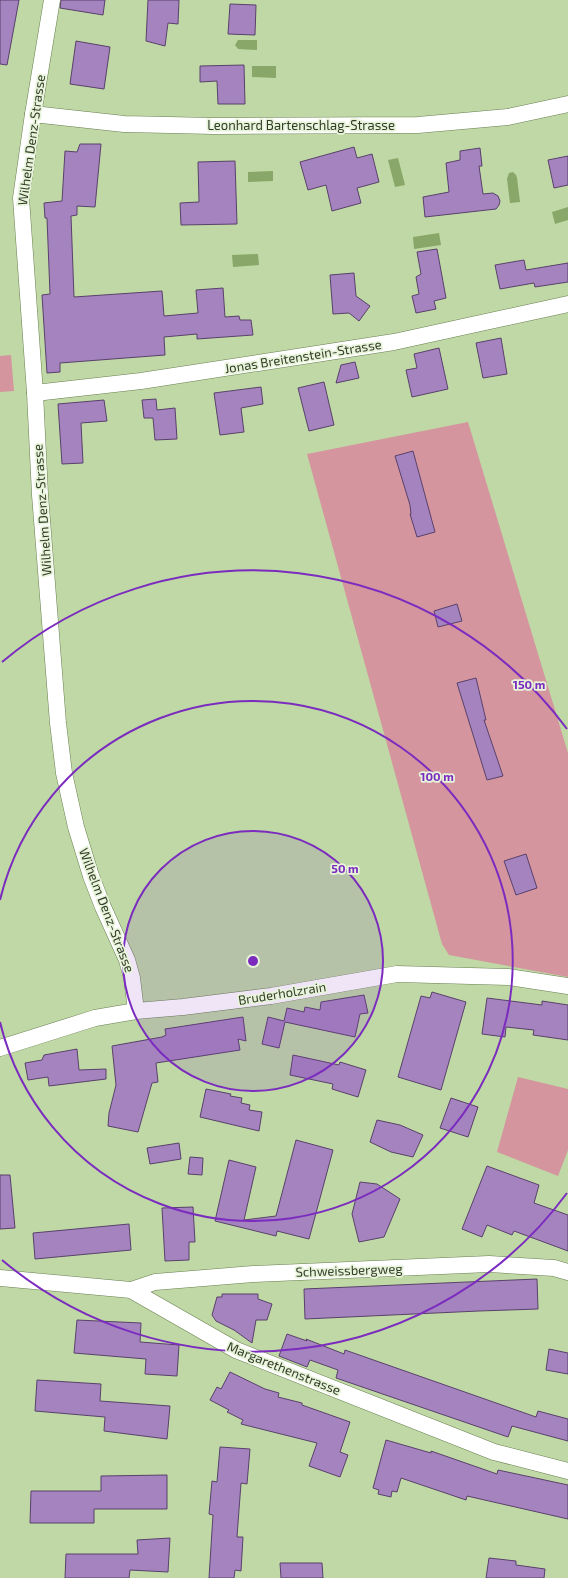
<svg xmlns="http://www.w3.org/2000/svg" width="568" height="1578" font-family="'Exo 2',sans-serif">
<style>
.green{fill:#d4959e}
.water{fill:#89a768}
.building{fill:#a583bf;stroke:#59416b}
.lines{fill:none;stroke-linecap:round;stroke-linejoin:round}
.minor-casing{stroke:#687f50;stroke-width:17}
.minor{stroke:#fff;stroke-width:16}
.ring{fill:none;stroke:#7b2cbf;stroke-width:2}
.labels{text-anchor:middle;stroke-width:3.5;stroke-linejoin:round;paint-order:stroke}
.street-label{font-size:13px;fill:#313b27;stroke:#e7f4da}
.centre{fill:#7b2cbf;stroke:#e7f4da;stroke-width:2}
.ring-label{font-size:12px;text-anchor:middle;font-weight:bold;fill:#7b2cbf;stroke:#e7f4da;stroke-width:3.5;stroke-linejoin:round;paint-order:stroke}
</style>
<rect width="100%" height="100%" fill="#bfd8a5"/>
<!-- green -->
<g class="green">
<polygon points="11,355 14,391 0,392 0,356"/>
<polygon points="468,422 568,753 568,977 449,955 442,944 307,454"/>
<polygon points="518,1077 568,1089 568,1150 558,1176 497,1152"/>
</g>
<!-- water -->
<g class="water">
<polygon points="238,40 257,40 257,50 238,49 235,45"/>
<polygon points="252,66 276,66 276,78 252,77"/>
<polygon points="398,158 405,185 395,187 388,160"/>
<polygon points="273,171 273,181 248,182 248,172"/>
<polygon points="513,172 516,175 517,178 520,202 510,203 507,179 509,173"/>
<polygon points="568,207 568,220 555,224 552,212"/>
<polygon points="439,233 441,245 414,249 413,237"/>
<polygon points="258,254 259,265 233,267 232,255"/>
</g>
<!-- building -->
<g class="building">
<polygon points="0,0 19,0 7,65 0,64"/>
<polygon points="61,0 105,0 103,15 60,8"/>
<polygon points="148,0 179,0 178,24 168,23 165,46 146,41"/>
<polygon points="230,4 256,5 255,35 228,34"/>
<polygon points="76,41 110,47 104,89 70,84"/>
<polygon points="244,65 245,104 218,104 217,81 200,82 200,66"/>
<polygon points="80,144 101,144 95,207 77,206 77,215 71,216 74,297 162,291 164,316 198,313 196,290 223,288 225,317 239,316 240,320 251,320 253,335 197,339 197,334 164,337 165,355 60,363 60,372 47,373 42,295 50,294 47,218 45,218 44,203 62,201 65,151 77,152"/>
<polygon points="354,147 357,158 372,154 379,182 357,188 361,203 332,211 326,185 308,190 300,162"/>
<polygon points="480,148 482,166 479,166 483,194 493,193 498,196 500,201 499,205 496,209 425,217 423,197 449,192 446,163 460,160 460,151"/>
<polygon points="568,156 568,185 554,188 548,160"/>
<polygon points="235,161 237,224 181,225 180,203 199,202 198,162"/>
<polygon points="437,249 446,298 434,301 436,309 416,313 412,296 419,294 416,277 421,274 417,252"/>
<polygon points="524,260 526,270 568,263 568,282 535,287 534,283 500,289 495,265"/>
<polygon points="354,273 356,296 370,306 359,321 349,313 333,314 330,275"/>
<polygon points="501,338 507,374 483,378 476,343"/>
<polygon points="439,348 448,389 412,397 406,370 417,368 414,354"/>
<polygon points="355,362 359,378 336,383 341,365"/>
<polygon points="324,382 334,425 309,431 298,388"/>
<polygon points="261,387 263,404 241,408 244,432 220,435 214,393"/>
<polygon points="156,399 157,410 175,408 177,439 155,440 153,418 144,418 142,400"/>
<polygon points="104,400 107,421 81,423 83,463 62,464 58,404"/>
<polygon points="413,451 435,532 417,537 410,514 411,514 410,505 395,456"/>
<polygon points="457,604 462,621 438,627 434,611"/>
<polygon points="476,678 486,720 484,720 503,776 487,780 457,683"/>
<polygon points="526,854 537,888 516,895 504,861"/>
<polygon points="432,992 466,1002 441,1090 398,1077 421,996 430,998"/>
<polygon points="364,995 368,1013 360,1014 355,1037 285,1022 279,1048 262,1044 268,1017 284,1021 287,1008 304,1012 305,1007 320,1010 321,1002"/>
<polygon points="487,998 542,1005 542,1001 568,1005 568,1040 533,1035 534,1030 506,1027 505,1037 482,1034"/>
<polygon points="243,1017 246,1041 238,1039 240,1050 156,1063 158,1082 152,1083 138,1132 108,1126 109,1113 116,1085 112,1046 162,1037 166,1035 165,1029"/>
<polygon points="77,1049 79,1070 106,1069 106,1079 49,1086 48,1077 28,1080 25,1063 42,1060 44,1055"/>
<polygon points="293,1055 339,1065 340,1062 366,1070 358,1097 332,1089 333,1084 290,1075"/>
<polygon points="206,1089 231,1094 230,1096 242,1098 241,1103 250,1105 249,1110 262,1112 259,1131 200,1117"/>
<polygon points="451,1098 478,1107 468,1137 440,1128"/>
<polygon points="377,1120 400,1125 423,1135 413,1157 391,1152 370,1142"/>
<polygon points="296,1140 333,1150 309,1239 277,1231 276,1236 215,1221 229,1160 256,1167 244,1220 276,1216"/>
<polygon points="179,1143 181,1159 150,1164 147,1148"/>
<polygon points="190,1157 203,1158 202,1175 188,1174"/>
<polygon points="487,1166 539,1185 534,1203 568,1215 568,1251 514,1231 512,1235 487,1225 482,1237 462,1229"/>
<polygon points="0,1175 10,1175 15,1228 0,1229"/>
<polygon points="360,1182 377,1184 400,1199 384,1237 359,1242 352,1214"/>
<polygon points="193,1207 195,1242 189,1242 189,1260 165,1261 162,1208"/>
<polygon points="129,1224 131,1250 35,1259 33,1233"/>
<polygon points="537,1279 538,1309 479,1311 305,1319 304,1289"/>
<polygon points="222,1294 258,1294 258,1299 272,1304 267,1320 256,1320 252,1343 234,1330 216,1321 212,1315 217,1297 222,1297"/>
<polygon points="77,1320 141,1323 140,1342 179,1345 177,1376 145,1374 146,1359 74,1353"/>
<polygon points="287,1334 307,1341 306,1339 344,1354 345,1350 536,1417 538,1411 568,1419 568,1441 512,1426 508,1437 336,1378 338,1370 310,1360 307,1367 279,1356"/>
<polygon points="549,1349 568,1353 568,1374 546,1370"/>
<polygon points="230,1372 265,1389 279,1393 278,1397 302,1403 302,1405 350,1422 340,1452 348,1455 340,1477 309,1466 317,1443 241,1424 243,1420 227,1412 229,1410 210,1400 217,1387 221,1389"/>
<polygon points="37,1380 101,1384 100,1401 170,1406 167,1439 104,1431 105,1417 35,1411"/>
<polygon points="386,1440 431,1453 431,1451 497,1474 498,1470 568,1485 568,1519 467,1496 466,1500 401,1478 397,1492 392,1491 391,1497 378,1494 379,1490 373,1488"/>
<polygon points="220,1447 250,1449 247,1484 241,1483 237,1537 243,1537 241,1571 235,1570 234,1578 209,1578 213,1515 209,1514 212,1481 217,1482"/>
<polygon points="167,1475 167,1509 94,1509 94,1523 30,1523 31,1491 101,1491 101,1476"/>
<polygon points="170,1538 168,1572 130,1570 129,1578 65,1578 66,1554 138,1554 137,1540"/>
<polygon points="489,1558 516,1561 516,1565 545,1569 544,1578 486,1578"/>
<polygon points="280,1563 322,1563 323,1578 281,1578"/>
</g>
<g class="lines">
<defs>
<g id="minor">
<polyline points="52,0 33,114 21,198 35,393 40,495 58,723 64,773 76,827 91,876 103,907 127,960 132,978 136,1011"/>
<polyline points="33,114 124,124 214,126 418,125 508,117 568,104"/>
<polyline points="35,393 141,381 394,342 568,304"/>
<polyline points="0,1048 95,1018 136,1011 183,1007 271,996 397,974 508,977 568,986"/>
<polyline points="0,1278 131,1290 236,1350 494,1452 568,1471"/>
<polyline points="131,1290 155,1282 253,1274 489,1264 554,1268 568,1272"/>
</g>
</defs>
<!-- minor casing -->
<use href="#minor" class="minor-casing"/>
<!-- minor -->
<use href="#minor" class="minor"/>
</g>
<!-- distance rings -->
<circle cx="253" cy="961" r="130" fill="#7b2cbf" fill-opacity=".12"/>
<g class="ring">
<circle cx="253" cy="961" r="130"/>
<path d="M0 900A260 260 0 1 1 0 1022"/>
<path d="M567 1193A390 390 0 0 1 2 1260M2 662A390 390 0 0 1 567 729"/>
</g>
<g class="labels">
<!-- street labels -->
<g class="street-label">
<text x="301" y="130">Leonhard Bartenschlag-Strasse</text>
<text transform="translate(31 140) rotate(-82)" y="5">Wilhelm Denz-Strasse</text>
<text transform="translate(303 356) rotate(-9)" y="5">Jonas Breitenstein-Strasse</text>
<text transform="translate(42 510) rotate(-94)" y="5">Wilhelm Denz-Strasse</text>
<text transform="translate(107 910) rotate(69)" y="5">Wilhelm Denz-Strasse</text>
<text transform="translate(282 993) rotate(-9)" y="5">Bruderholzrain</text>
<text transform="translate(349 1270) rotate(-2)" y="5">Schweissbergweg</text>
<text transform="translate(284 1368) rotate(22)" y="5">Margarethenstrasse</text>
</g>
</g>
<circle cx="253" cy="961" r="6" class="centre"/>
<g class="ring-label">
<text x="529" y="689">150 m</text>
<text x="437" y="781">100 m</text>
<text x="345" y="873">50 m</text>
</g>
</svg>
